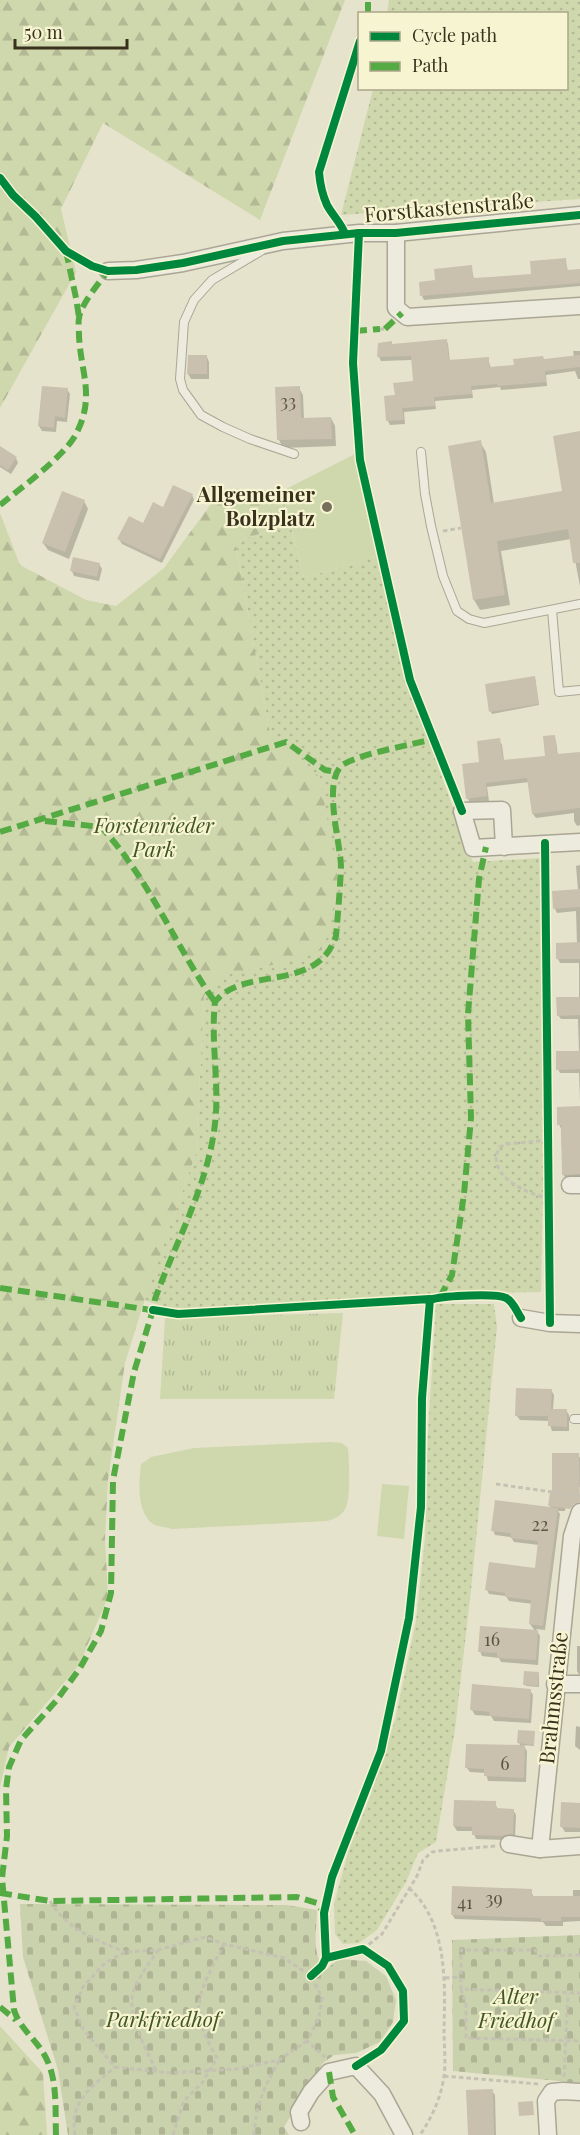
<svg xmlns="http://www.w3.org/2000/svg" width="580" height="2135" font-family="'Playfair Display',serif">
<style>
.grass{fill:url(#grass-dots)}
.forest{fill:url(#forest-firs)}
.cemetery{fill:url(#cemetery-stones)}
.park{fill:url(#park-tufts)}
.pitch{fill:#cfd7ad}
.shadow{fill:#0003}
.building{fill:#c9c1ad}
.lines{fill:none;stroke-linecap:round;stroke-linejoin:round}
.lane-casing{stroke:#aaa695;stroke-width:10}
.street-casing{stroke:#aaa695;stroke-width:19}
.path{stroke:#c5c2b4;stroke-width:3;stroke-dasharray:4.5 3;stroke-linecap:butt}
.lane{stroke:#edebdd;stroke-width:8}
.street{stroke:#edebdd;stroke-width:16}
.quiet{stroke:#55ab43;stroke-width:6;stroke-dasharray:12 6;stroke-linecap:butt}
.cycleway-casing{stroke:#f7f4d1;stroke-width:11}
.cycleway{stroke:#00873e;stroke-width:8}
.poi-dot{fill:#766f5a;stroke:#f7f4d1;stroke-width:2}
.labels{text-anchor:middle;stroke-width:4.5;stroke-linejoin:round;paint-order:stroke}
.number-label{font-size:18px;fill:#5d5441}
.street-label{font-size:21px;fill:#39301d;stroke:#f7f4d1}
.poi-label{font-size:21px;font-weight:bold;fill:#39301d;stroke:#f7f4d1;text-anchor:end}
.park-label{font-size:21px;font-style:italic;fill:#3f5622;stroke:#f7f4d1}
</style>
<defs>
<pattern id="grass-dots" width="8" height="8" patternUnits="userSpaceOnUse" patternTransform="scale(1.5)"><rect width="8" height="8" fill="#cfd7ad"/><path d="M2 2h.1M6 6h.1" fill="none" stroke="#b2b994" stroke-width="1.8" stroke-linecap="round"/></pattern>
<pattern id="forest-firs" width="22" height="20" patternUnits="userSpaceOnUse" patternTransform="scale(1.5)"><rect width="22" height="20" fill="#cfd7ad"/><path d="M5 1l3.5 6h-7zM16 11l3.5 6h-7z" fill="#b2b994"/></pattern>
<pattern id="cemetery-stones" width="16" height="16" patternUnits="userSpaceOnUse" patternTransform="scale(1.5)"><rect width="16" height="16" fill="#cad1ad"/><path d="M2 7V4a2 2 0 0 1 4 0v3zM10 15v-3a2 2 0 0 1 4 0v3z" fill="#aeb494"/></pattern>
<pattern id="park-tufts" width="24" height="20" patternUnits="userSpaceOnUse" patternTransform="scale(1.5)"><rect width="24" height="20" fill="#cfd7ad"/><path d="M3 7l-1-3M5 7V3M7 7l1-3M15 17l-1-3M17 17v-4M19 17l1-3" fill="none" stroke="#b2b994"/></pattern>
</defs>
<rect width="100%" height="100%" fill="#e6e3cc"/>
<!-- grass -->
<g class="grass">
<polygon points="389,0 580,0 580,199 341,215 373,89 566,88 566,14 387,13"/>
<polygon points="290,524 304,578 378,556 408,684 473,862 540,858 545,1077 541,1292 458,1293 213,1309 168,1308 144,1300 196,1153 204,996 222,975 283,963 271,738 235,542"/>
<polygon points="436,1304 494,1304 497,1327 471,1590 455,1729 436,1842 418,1853 406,1882 377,1930 359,1943 343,1944 335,1934 334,1904 349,1849 370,1797 395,1720 416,1621 425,1538 428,1433"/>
</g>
<!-- forest -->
<g class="forest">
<polygon points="0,0 345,0 260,220 103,123 61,209 76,272 0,408"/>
<polygon points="222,489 282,491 290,524 235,542 271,738 320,777 338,879 330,929 322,950 283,963 223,975 204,996 196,1153 142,1308 125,1363 108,1480 105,1539 108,1597 79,1665 9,1747 0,1787 0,513 20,565 86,600 116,606 164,568"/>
<polygon points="0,2026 43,2073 47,2135 0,2135"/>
</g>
<!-- cemetery -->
<g class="cemetery">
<path d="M20,1904L287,1905L317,1910C317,1928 310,1958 327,1969L338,1959L366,1961L386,1976L396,2000L393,2022L380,2042L356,2053L334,2055L323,2063L284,2127L289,2135H68L58,2070L23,1957Z"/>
<polygon points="580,1935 580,2083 453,2071 452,1940"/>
</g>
<!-- park -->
<polygon class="park" points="343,1313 334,1399 160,1399 165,1318"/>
<!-- pitch -->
<g class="pitch">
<polygon points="355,454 378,556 304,578 282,491"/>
<path d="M330,1442L342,1443L348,1448C349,1460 351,1495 346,1507C343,1515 335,1519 327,1521L172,1529C166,1527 158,1527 153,1524C136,1511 139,1482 141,1464L151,1457L194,1448Z"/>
<polygon points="382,1484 409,1486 404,1539 377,1536"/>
</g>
<!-- shadow -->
<g class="shadow">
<polygon points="565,259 568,271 580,270 580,286 424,300 422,296 437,281 471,266 474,279 533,275"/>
<polygon points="446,340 448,344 450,362 488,358 491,369 574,357 573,351 580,351 580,379 578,379 575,371 546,375 547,386 501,390 500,387 472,390 473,398 435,401 436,409 404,412 405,424 390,425 388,421 396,397 415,383 412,360 381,361 379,357 391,343 393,345"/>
<polygon points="207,357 209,362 209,379 191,379 188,374"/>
<polygon points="277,388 299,388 303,395 304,419 331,418 335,426 336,446 283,448 279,440"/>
<polygon points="67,389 70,394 67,422 57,421 56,432 42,431 39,426"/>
<polygon points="580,433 580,586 571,539 501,551 510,605 480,610 474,600 449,447 480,442 486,452 494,504 564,492"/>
<polygon points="0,448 16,458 18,463 11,474 0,467"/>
<polygon points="192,495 194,500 162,563 122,544 119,539 144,525 164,509"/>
<polygon points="84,501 88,509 69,559 48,550 43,543"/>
<polygon points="99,564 102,569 99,581 74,576 72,571"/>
<polygon points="535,679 539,705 492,714 491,712"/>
<polygon points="554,736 556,741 558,756 580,753 580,825 577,826 574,821 574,813 536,818 533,814 529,782 487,787 489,801 470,803 468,799 481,763 499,740 502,745 504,761 546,757"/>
<polygon points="580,865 580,1101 579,1073 560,1073 558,1069 579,1052 578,1019 561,1019 558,1015 579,999 579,963 560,963 558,959 558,944 577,944 576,911 557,913 555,909 578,890 576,866"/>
<polygon points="580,1108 580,1179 566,1179 563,1174 561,1129 559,1124"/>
<polygon points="551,1390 554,1395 553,1410 566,1410 569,1415 569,1431 552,1431 549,1421 520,1420 517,1416"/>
<polygon points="578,1455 580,1458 580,1487 568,1487 565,1511 558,1511 560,1514 545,1630 536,1629 540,1636 538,1665 501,1662 499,1658 482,1656 480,1651 535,1631 530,1624 533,1604 509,1601 506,1596 489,1594 487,1590 536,1569 539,1545 514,1542 511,1537 495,1535 493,1530 552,1509 550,1506"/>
<polygon points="577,1646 580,1646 580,1676 577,1671"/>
<polygon points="539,1674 539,1687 526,1686 525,1684"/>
<polygon points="530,1690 533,1695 531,1723 494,1721 491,1716 475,1715 472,1710"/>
<polygon points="576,1726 580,1727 580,1750 575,1746"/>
<polygon points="534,1732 534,1746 523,1745 527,1751 526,1782 488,1781 486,1773 470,1772 467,1768 521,1747 519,1743"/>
<polygon points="495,1803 498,1810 513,1810 516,1815 515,1839 506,1840 476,1839 473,1831 457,1831 454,1826"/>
<polygon points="580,1804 580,1832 565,1832 562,1827"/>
<polygon points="573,1890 580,1890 580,1921 563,1922 563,1926 546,1926 543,1922 455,1919 452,1914 531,1891 534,1898 573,1898"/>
<polygon points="492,2091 495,2095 496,2135 469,2135"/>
</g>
<!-- building -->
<g class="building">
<polygon points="566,258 567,270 580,269 580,283 420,296 419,282 435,280 434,269 472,265 473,278 491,277 531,274 530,261"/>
<polygon points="447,339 449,360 489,357 489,367 514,365 513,359 543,356 544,359 580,355 580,367 545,371 546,382 498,386 497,384 471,386 472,394 434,397 435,406 402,408 404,420 386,421 384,396 395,395 393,383 413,381 411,356 377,357 378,343 392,341 392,344"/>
<polygon points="188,355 207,355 207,374 187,374"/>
<polygon points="42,386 68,388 65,418 55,416 54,428 38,426"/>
<polygon points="300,386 301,418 331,417 332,439 277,440 275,387"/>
<polygon points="580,431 580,563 573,563 568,529 497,541 505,595 473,600 448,446 481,440 491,503 562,491 553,436"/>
<polygon points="0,446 17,457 8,470 0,465"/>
<polygon points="173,485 193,494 160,559 117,539 129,516 143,523 153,502 163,507"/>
<polygon points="62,491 85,500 65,552 42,543"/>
<polygon points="73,557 100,563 97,577 70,571"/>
<polygon points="535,676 539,704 489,712 485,684"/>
<polygon points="555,735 557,754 580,752 580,808 532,814 527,778 486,783 487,796 466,799 462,764 479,762 477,741 500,738 503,760 545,756 543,736"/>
<polygon points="580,889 580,907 553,909 552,891"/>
<polygon points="580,942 580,959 556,959 556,943"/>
<polygon points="556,997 580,997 580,1015 557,1016"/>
<polygon points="556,1051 580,1051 580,1069 556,1070"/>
<polygon points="580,1106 580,1174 562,1175 561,1125 557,1125 557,1107"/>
<polygon points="516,1388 552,1389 551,1409 567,1409 567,1427 548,1426 548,1416 515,1416"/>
<polygon points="552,1453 579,1453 580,1502 574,1504 570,1509 548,1506 550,1493 552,1493"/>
<polygon points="495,1500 558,1508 543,1626 529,1624 531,1600 505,1597 505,1593 485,1590 489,1562 535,1568 538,1541 510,1538 511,1533 491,1531"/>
<polygon points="480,1626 538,1630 536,1660 497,1658 497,1653 478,1652"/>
<polygon points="524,1671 539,1672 538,1686 523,1685"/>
<polygon points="472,1684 531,1689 529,1719 489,1716 490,1712 470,1710"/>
<polygon points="518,1730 535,1731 534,1745 517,1743"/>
<polygon points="466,1744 525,1745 524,1778 484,1776 484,1769 465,1768"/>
<polygon points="454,1800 496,1801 496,1808 514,1809 513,1834 503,1836 472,1835 472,1827 453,1826"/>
<polygon points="561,1802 580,1803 580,1828 560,1827"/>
<polygon points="452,1886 532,1889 532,1896 580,1896 580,1917 561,1917 561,1921 541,1921 541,1918 451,1915"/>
<polygon points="493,2089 494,2135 468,2135 466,2090"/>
<polygon points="533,2101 534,2115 519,2116 518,2102"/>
</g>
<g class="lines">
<defs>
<g id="lane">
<polyline points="261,251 212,280 194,300 184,322 180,379 183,390 201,415 223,427 250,439 294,454"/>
<polyline points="421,452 425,494 431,526 443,576 457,611 469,619 484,623 580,604"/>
<polyline points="552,610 559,692 580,690"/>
<polyline points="574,1419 580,1419"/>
</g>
<g id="street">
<polyline points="396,233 396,308 407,317 580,306"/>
<polyline points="108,271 136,270 183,263 283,241 359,233 396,233 580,215"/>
<polyline points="504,847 502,810 462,811 473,848 580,842"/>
<polyline points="570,1185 580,1185"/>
<polyline points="521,1318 550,1323 580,1324"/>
<polyline points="555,1684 580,1684"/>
<polyline points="509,1844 540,1849 580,1846"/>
<polyline points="540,1849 572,1536 580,1512"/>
<polyline points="301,2122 299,2112 311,2092 329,2072 356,2066 382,2094 404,2135"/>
<polyline points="548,2135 546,2101 552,2092 563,2091 580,2092"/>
</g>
</defs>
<!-- lane casing -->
<use href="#lane" class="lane-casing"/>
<!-- street casing -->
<use href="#street" class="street-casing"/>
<!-- path -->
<g class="path">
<polyline points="380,329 385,329"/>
<polyline points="443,531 461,528"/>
<path d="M548,1140L507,1144L500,1147C483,1174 528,1195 549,1198"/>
<polyline points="430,1299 433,1299"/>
<polyline points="496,1484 580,1496"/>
<path d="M409,1888C448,1923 445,1983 444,2031C444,2045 446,2062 444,2076C441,2098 432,2117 420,2135"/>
<path d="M50,1901C68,1930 94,1939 125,1952"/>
<polyline points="363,1949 382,1934 417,1876 423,1860 432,1852 438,1851 496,1846"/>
<polyline points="580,1955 539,1956 535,1950 461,1950 461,1989 580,1993"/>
<polyline points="445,1978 460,1977"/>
<polyline points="461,1989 466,2004 466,2038 580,2041"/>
<polyline points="307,2041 279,2060 236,2069 171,2073 115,2067 83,2029 74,2007 83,1987 105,1963 125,1952 158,1950 205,1937 224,1944 284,1958 311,1976 322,1998 319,2018 307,2041 325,2057"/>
<path d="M156,2070C147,2052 125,2011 134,1990C139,1976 150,1963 158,1950"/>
<polyline points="444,2076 538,2084"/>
<polyline points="564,2077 568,1994"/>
<path d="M75,2135C69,2100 92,2087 115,2067"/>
<path d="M173,2135L184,2101L202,2083L217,2058C210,2046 201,2029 199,2015C195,1994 215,1963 224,1944"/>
<path d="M254,2135C256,2105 264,2087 279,2061"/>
</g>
<!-- lane -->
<use href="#lane" class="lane"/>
<!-- street -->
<use href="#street" class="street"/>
<!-- quiet -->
<g class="quiet">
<polyline points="368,14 368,0"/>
<polyline points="66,251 76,298 79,317"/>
<polyline points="385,329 402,313"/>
<polyline points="355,331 380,329"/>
<path d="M0,505C21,488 62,458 75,436C96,397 81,375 79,336C79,331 78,323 79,318C81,304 99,283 108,271L105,270"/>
<path d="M45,821L101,827C149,878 175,946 215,1002"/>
<polyline points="0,832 286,742 325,770 337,772"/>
<polyline points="0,1288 158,1311"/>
<polyline points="440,1297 452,1275 464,1194 471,1118 468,1014 479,879 486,847"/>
<polyline points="0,1893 50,1901 297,1897 317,1903 324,1913"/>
<polyline points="0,2007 16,2020"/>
<polyline points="329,2072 333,2097 355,2135"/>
<path d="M56,2135C55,2110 58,2079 45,2056C36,2039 20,2029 14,2010L2,1878L7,1836L6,1789L9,1767L21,1740L56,1701L80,1668L101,1631L111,1593L113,1480L134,1372L153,1310L155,1299C177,1238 212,1179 216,1112C218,1076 211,1039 215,1002C243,965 317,994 336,936C338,913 340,890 341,867C341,844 321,778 344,764C363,753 411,745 433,739"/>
</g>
<defs>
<g id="cycleway">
<polyline points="0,178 13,195 36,217 66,251 92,266 108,271 136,270 183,263 283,241 359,233 396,233 580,215"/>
<polyline points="359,233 353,363 360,460 410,680 462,811"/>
<path d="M345,234C341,223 333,216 327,205C322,194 320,184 319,172L360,41"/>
<polyline points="545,843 550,1323"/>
<path d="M433,1299C445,1296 496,1293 506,1298C513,1301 517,1312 521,1318"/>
<polyline points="153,1310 178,1314 213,1312 430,1299 422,1398 421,1507 409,1618 381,1751 332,1877 324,1913 326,1958"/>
<polyline points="311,1976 322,1966 326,1958 363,1949 388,1966 403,1991 404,2021 381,2050 356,2066"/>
</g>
</defs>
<!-- cycleway casing -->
<use href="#cycleway" class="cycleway-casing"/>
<!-- cycleway -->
<use href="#cycleway" class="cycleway"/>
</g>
<!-- markers -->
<circle class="poi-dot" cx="327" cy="507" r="6"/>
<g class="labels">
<!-- number labels -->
<g class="number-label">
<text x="288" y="408">33</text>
<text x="540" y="1531">22</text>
<text x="492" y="1646">16</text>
<text x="505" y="1770">6</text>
<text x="494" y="1905">39</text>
<text x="465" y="1909">41</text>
</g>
<!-- street labels -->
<g class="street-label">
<text transform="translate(449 208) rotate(-5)" y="7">Forstkastenstraße</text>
<text transform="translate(554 1698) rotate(-84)" y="7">Brahmsstraße</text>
</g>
<!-- poi labels -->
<g class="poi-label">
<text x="315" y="502">Allgemeiner<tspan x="315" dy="24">Bolzplatz</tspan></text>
</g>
<!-- park labels -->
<g class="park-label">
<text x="154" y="833">Forstenrieder<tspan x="154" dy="24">Park</tspan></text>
<text x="516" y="2004">Alter<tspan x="516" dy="24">Friedhof</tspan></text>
<text x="163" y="2027">Parkfriedhof</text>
</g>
</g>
<!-- legend -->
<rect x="358" y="12" width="210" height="78" fill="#f7f4d1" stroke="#aba689" stroke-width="1.5"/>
<rect x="370" y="32" width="30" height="9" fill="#00873e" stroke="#aba689" stroke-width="1.5"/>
<text x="412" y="42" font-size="18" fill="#39301d">Cycle path</text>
<rect x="370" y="62" width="30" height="9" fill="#55ab43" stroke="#aba689" stroke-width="1.5"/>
<text x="412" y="72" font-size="18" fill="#39301d">Path</text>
<!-- scale -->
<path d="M15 39v9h112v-9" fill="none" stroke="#39301d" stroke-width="3"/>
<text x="24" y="39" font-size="18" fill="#39301d" stroke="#f7f4d1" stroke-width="4.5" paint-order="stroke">50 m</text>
</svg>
